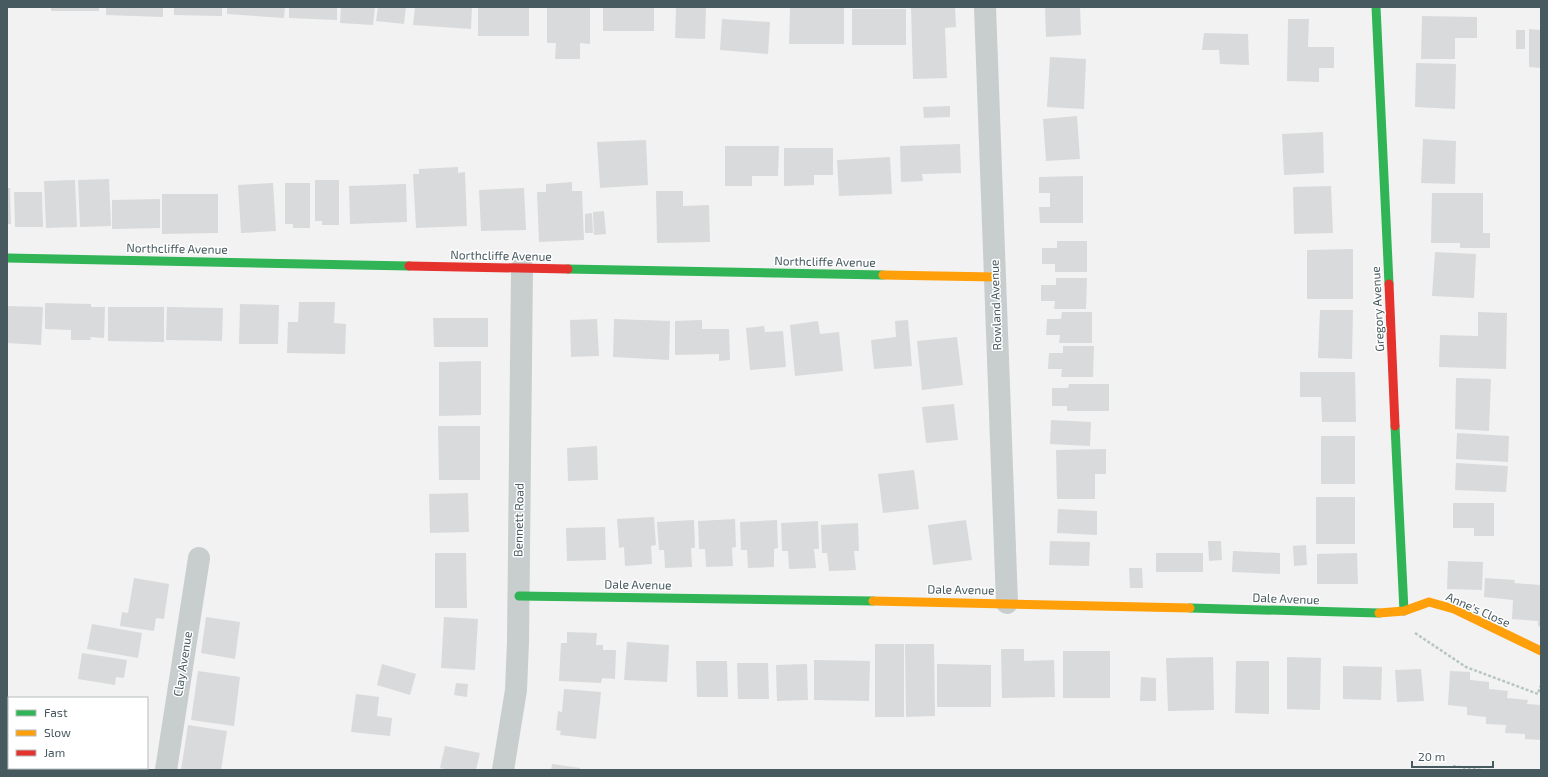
<svg xmlns="http://www.w3.org/2000/svg" width="1548" height="777" font-family="'Exo 2',sans-serif">
<style>
.building{fill:#d9dadb}
.lines{fill:none;stroke-linecap:round;stroke-linejoin:round}
.path{stroke:#b7c6be;stroke-width:2.5;stroke-dasharray:3 2;stroke-linecap:butt}
.street{stroke:#c8cdce;stroke-width:22}
.fast{stroke:#30b455;stroke-width:9}
.slow{stroke:#ff9f0a;stroke-width:9}
.jam{stroke:#e5322d;stroke-width:9}
.labels{text-anchor:middle;stroke-width:3;stroke-linejoin:round;paint-order:stroke}
.street-label{font-size:12px;fill:#475a60;stroke:#fff}
</style>
<rect width="100%" height="100%" fill="#f2f2f2"/>
<!-- building -->
<g class="building">
<rect x="51" y="7" width="48" height="4"/>
<polygon points="106,7 163,7 163,17 106,15"/>
<polygon points="174,7 222,7 222,16 174,15"/>
<polygon points="227,7 285,7 284,18 227,14"/>
<polygon points="289,7 337,7 337,20 289,18"/>
<polygon points="341,7 375,7 373,25 340,23"/>
<polygon points="378,7 406,7 404,24 376,21"/>
<polygon points="415,7 472,7 471,29 413,25"/>
<polygon points="478,7 529,8 529,36 478,36"/>
<polygon points="547,7 590,7 590,44 580,43 580,59 555,59 556,43 547,43"/>
<rect x="603" y="7" width="51" height="24"/>
<polygon points="676,7 706,7 705,39 675,38"/>
<polygon points="911,7 955,7 956,27 945,28 947,78 913,79"/>
<polygon points="1045,7 1080,7 1081,35 1046,37"/>
<polygon points="790,8 844,8 844,44 789,44"/>
<rect x="852" y="9" width="54" height="36"/>
<polygon points="1422,16 1477,17 1477,38 1455,38 1455,59 1421,59"/>
<polygon points="722,19 770,22 768,54 720,50"/>
<polygon points="1288,19 1309,19 1308,47 1334,47 1334,68 1319,68 1319,82 1287,81"/>
<polygon points="1529,29 1541,30 1541,68 1529,67"/>
<rect x="1516" y="30" width="9" height="19"/>
<polygon points="1204,33 1248,34 1249,65 1220,64 1219,50 1202,50"/>
<polygon points="1050,57 1086,59 1084,109 1047,107"/>
<polygon points="1416,63 1456,64 1455,109 1415,107"/>
<polygon points="950,106 950,117 924,118 923,107"/>
<polygon points="1077,116 1080,159 1046,161 1043,119"/>
<polygon points="1323,132 1324,173 1284,175 1282,134"/>
<polygon points="1423,139 1456,141 1455,184 1421,183"/>
<polygon points="646,140 648,185 600,188 597,142"/>
<polygon points="960,144 961,173 922,174 923,181 901,182 900,146"/>
<polygon points="725,146 779,146 778,176 752,176 752,186 725,186"/>
<polygon points="784,148 833,148 833,175 814,175 814,185 784,186"/>
<polygon points="890,157 892,194 839,196 837,160"/>
<polygon points="458,167 458,173 465,172 467,226 416,228 413,174 419,174 419,169"/>
<polygon points="1083,176 1083,223 1040,223 1039,207 1050,207 1050,193 1039,193 1039,177"/>
<polygon points="109,179 111,226 80,227 78,180"/>
<polygon points="75,180 77,227 46,228 44,181"/>
<polygon points="315,180 339,180 339,225 322,225 322,221 315,221"/>
<polygon points="572,182 572,191 582,191 584,240 539,242 537,192 546,192 546,184"/>
<polygon points="273,183 276,231 241,233 238,185"/>
<polygon points="285,183 310,183 310,228 293,228 293,224 285,224"/>
<polygon points="406,184 407,222 350,224 349,186"/>
<polygon points="1331,186 1333,233 1294,234 1293,187"/>
<polygon points="7,188 10,188 11,224 7,224"/>
<polygon points="524,188 526,230 481,231 479,190"/>
<polygon points="656,191 683,191 683,206 709,205 710,242 657,243"/>
<polygon points="14,192 42,192 43,227 15,227"/>
<polygon points="1432,193 1483,193 1483,233 1490,233 1490,248 1460,248 1460,243 1431,243"/>
<polygon points="162,194 218,194 218,233 162,234"/>
<polygon points="160,199 160,228 112,229 112,200"/>
<polygon points="604,211 606,234 594,235 593,212"/>
<polygon points="592,213 593,233 585,233 585,214"/>
<polygon points="1057,241 1087,241 1087,272 1055,272 1055,264 1042,264 1042,248 1057,248"/>
<polygon points="1353,249 1353,299 1307,299 1307,250"/>
<polygon points="1435,252 1476,254 1474,298 1432,296"/>
<polygon points="1056,278 1087,278 1086,309 1054,309 1055,301 1041,301 1041,285 1056,285"/>
<polygon points="299,302 335,302 334,323 346,324 345,354 287,353 288,322 298,322"/>
<polygon points="45,303 91,304 91,307 105,307 104,338 90,337 91,340 71,340 71,330 45,329"/>
<polygon points="240,304 279,305 278,344 239,344"/>
<polygon points="7,306 43,307 41,345 7,343"/>
<polygon points="108,307 164,307 164,342 108,341"/>
<polygon points="167,307 223,308 222,341 166,340"/>
<polygon points="1320,310 1353,310 1352,359 1318,358"/>
<polygon points="1062,312 1092,312 1092,343 1059,343 1060,335 1046,335 1047,319 1061,319"/>
<polygon points="1478,312 1507,313 1506,369 1439,367 1440,335 1478,336"/>
<polygon points="433,318 488,318 488,347 434,347"/>
<polygon points="597,319 599,356 571,357 570,320"/>
<polygon points="614,319 670,321 669,360 613,357"/>
<polygon points="702,320 702,329 729,329 730,360 719,361 719,354 675,355 675,321"/>
<polygon points="908,320 912,366 874,369 871,340 896,337 895,321"/>
<polygon points="818,321 820,334 839,332 843,371 795,376 790,325"/>
<polygon points="764,326 765,332 783,331 786,367 750,370 746,328"/>
<polygon points="957,337 963,385 922,390 917,341"/>
<polygon points="1063,346 1094,346 1093,377 1061,377 1062,369 1048,369 1049,353 1063,353"/>
<polygon points="481,361 481,415 439,416 439,362"/>
<polygon points="1300,372 1355,372 1356,422 1322,422 1321,397 1300,397"/>
<polygon points="1456,378 1491,379 1489,431 1455,429"/>
<polygon points="1069,384 1109,384 1109,411 1067,411 1067,406 1052,406 1052,388 1068,388"/>
<polygon points="954,404 958,440 926,443 922,407"/>
<polygon points="1051,420 1091,422 1090,446 1050,444"/>
<polygon points="438,426 480,426 480,480 439,480"/>
<polygon points="1457,433 1509,436 1508,462 1456,459"/>
<rect x="1321" y="436" width="34" height="48"/>
<polygon points="597,446 598,480 568,481 567,448"/>
<polygon points="1106,449 1106,474 1095,474 1095,499 1057,499 1056,450"/>
<polygon points="1456,463 1508,466 1506,492 1455,490"/>
<polygon points="914,470 919,509 883,513 878,474"/>
<polygon points="468,493 469,532 430,533 429,494"/>
<rect x="1316" y="497" width="39" height="47"/>
<polygon points="1453,503 1494,503 1494,536 1474,536 1474,528 1453,528"/>
<polygon points="1058,509 1097,511 1097,535 1057,533"/>
<polygon points="654,517 656,545 651,546 652,564 625,566 624,547 619,548 617,519"/>
<polygon points="735,519 736,547 732,548 733,566 706,567 705,549 699,549 698,521"/>
<polygon points="694,520 695,548 691,548 692,567 665,568 664,550 659,550 657,522"/>
<polygon points="777,520 778,548 774,549 774,567 748,568 747,550 741,550 740,522"/>
<polygon points="966,520 972,560 933,565 928,525"/>
<polygon points="818,521 819,549 814,549 816,568 789,569 788,551 782,551 781,523"/>
<polygon points="858,523 859,551 854,551 856,570 829,571 827,553 822,553 821,525"/>
<polygon points="605,527 606,560 567,561 566,528"/>
<polygon points="1050,541 1090,542 1089,566 1049,565"/>
<polygon points="1208,541 1221,541 1222,560 1209,561"/>
<polygon points="1306,545 1307,565 1294,566 1293,546"/>
<polygon points="1233,551 1280,553 1280,574 1232,572"/>
<polygon points="435,553 466,553 467,608 435,608"/>
<rect x="1156" y="553" width="47" height="19"/>
<polygon points="1357,553 1358,584 1317,584 1317,554"/>
<polygon points="1448,561 1483,562 1482,590 1447,589"/>
<polygon points="1129,568 1142,568 1143,588 1130,588"/>
<polygon points="134,578 169,584 164,619 156,618 154,631 120,626 122,612 128,613"/>
<polygon points="1485,578 1515,580 1514,583 1541,585 1541,627 1538,626 1538,621 1512,619 1513,600 1484,597"/>
<polygon points="206,617 240,622 235,659 201,653"/>
<polygon points="444,617 478,619 475,670 441,668"/>
<polygon points="92,624 142,633 138,658 87,649"/>
<polygon points="567,632 597,633 596,645 603,645 603,650 616,650 615,679 602,678 601,683 559,681 561,643 567,643"/>
<polygon points="627,642 669,645 667,682 624,680"/>
<rect x="875" y="644" width="29" height="73"/>
<polygon points="905,644 934,644 935,716 906,717"/>
<polygon points="1001,649 1024,649 1024,661 1054,660 1055,697 1002,698"/>
<rect x="1063" y="651" width="47" height="47"/>
<polygon points="82,653 127,660 124,678 116,677 115,685 78,679"/>
<polygon points="1213,657 1214,710 1168,711 1166,658"/>
<polygon points="1287,657 1321,658 1320,710 1287,709"/>
<polygon points="814,660 870,661 869,701 814,700"/>
<polygon points="696,661 727,661 728,697 697,697"/>
<polygon points="1236,661 1269,661 1269,714 1235,713"/>
<polygon points="737,663 768,663 769,699 738,699"/>
<polygon points="382,664 416,674 410,695 377,685"/>
<polygon points="807,664 808,700 777,701 776,665"/>
<polygon points="937,664 991,665 991,707 937,707"/>
<polygon points="1343,666 1382,667 1381,700 1343,699"/>
<polygon points="1421,669 1424,701 1397,702 1395,670"/>
<polygon points="198,671 240,677 234,726 191,720"/>
<polygon points="1450,671 1470,672 1470,680 1489,682 1489,689 1508,691 1507,698 1528,700 1527,704 1541,705 1541,740 1525,739 1525,734 1505,733 1506,725 1486,724 1486,717 1467,715 1467,707 1448,705"/>
<polygon points="1141,677 1156,678 1156,701 1140,701"/>
<polygon points="456,683 468,684 467,697 454,695"/>
<polygon points="564,689 601,692 596,739 560,735 561,731 556,730 558,711 562,712"/>
<polygon points="356,694 379,697 377,716 392,718 390,736 351,732"/>
<polygon points="188,725 227,731 221,770 181,770"/>
<polygon points="445,746 480,753 476,770 451,770 440,768"/>
<polygon points="552,764 580,768 580,770 551,770"/>
</g>
<g class="lines">
<!-- path -->
<g class="path">
<polyline points="1415,633 1466,667 1538,694 1540,687 1541,687"/>
<polyline points="1453,766 1481,770"/>
</g>
<!-- street -->
<g class="street">
<polyline points="985,7 1007,603"/>
<polyline points="166,770 199,558"/>
<polyline points="503,770 516,690 518,642 522,268"/>
</g>
<!-- fast -->
<g class="fast">
<polyline points="1376,7 1389,284"/>
<polyline points="7,258 409,266"/>
<polyline points="568,269 883,275"/>
<polyline points="1395,426 1404,611"/>
<polyline points="519,596 873,601"/>
<polyline points="1190,608 1379,613"/>
</g>
<!-- slow -->
<g class="slow">
<polyline points="883,275 995,277"/>
<polyline points="873,601 1190,608"/>
<polyline points="1379,613 1404,611 1429,602 1454,609 1541,651"/>
</g>
<!-- jam -->
<g class="jam">
<polyline points="409,266 568,269"/>
<polyline points="1389,284 1395,426"/>
</g>
</g>
<g class="labels">
<!-- street labels -->
<g class="street-label">
<text transform="translate(177 249) rotate(1)" y="4">Northcliffe Avenue</text>
<text transform="translate(501 256) rotate(1)" y="4">Northcliffe Avenue</text>
<text transform="translate(825 262) rotate(1)" y="4">Northcliffe Avenue</text>
<text transform="translate(996 305) rotate(-92)" y="4">Rowland Avenue</text>
<text transform="translate(1378 309) rotate(-93)" y="4">Gregory Avenue</text>
<text transform="translate(519 520) rotate(-89)" y="4">Bennett Road</text>
<text transform="translate(638 585) rotate(1)" y="4">Dale Avenue</text>
<text transform="translate(961 590) rotate(1)" y="4">Dale Avenue</text>
<text transform="translate(1286 599) rotate(2)" y="4">Dale Avenue</text>
<text transform="translate(1478 610) rotate(24)" y="4">Anne's Close</text>
<text transform="translate(183 664) rotate(-81)" y="4">Clay Avenue</text>
</g>
</g>
<!-- border -->
<rect width="1548" height="777" fill="none" stroke="#475a60" stroke-width="16"/>
<!-- legend -->
<rect x="8" y="697" width="140" height="72" fill="#ffffff" stroke="#b5bdbf"/>
<rect x="16" y="710" width="20" height="6" fill="#30b455" stroke="#b5bdbf"/>
<text x="44" y="717" font-size="12" fill="#475a60">Fast</text>
<rect x="16" y="730" width="20" height="6" fill="#ff9f0a" stroke="#b5bdbf"/>
<text x="44" y="737" font-size="12" fill="#475a60">Slow</text>
<rect x="16" y="750" width="20" height="6" fill="#e5322d" stroke="#b5bdbf"/>
<text x="44" y="757" font-size="12" fill="#475a60">Jam</text>
<!-- scale -->
<path d="M1412 761v6h81v-6" fill="none" stroke="#475a60" stroke-width="2"/>
<text x="1418" y="761" font-size="12" fill="#475a60" stroke="#ffffff" stroke-width="3" paint-order="stroke">20 m</text>
</svg>
